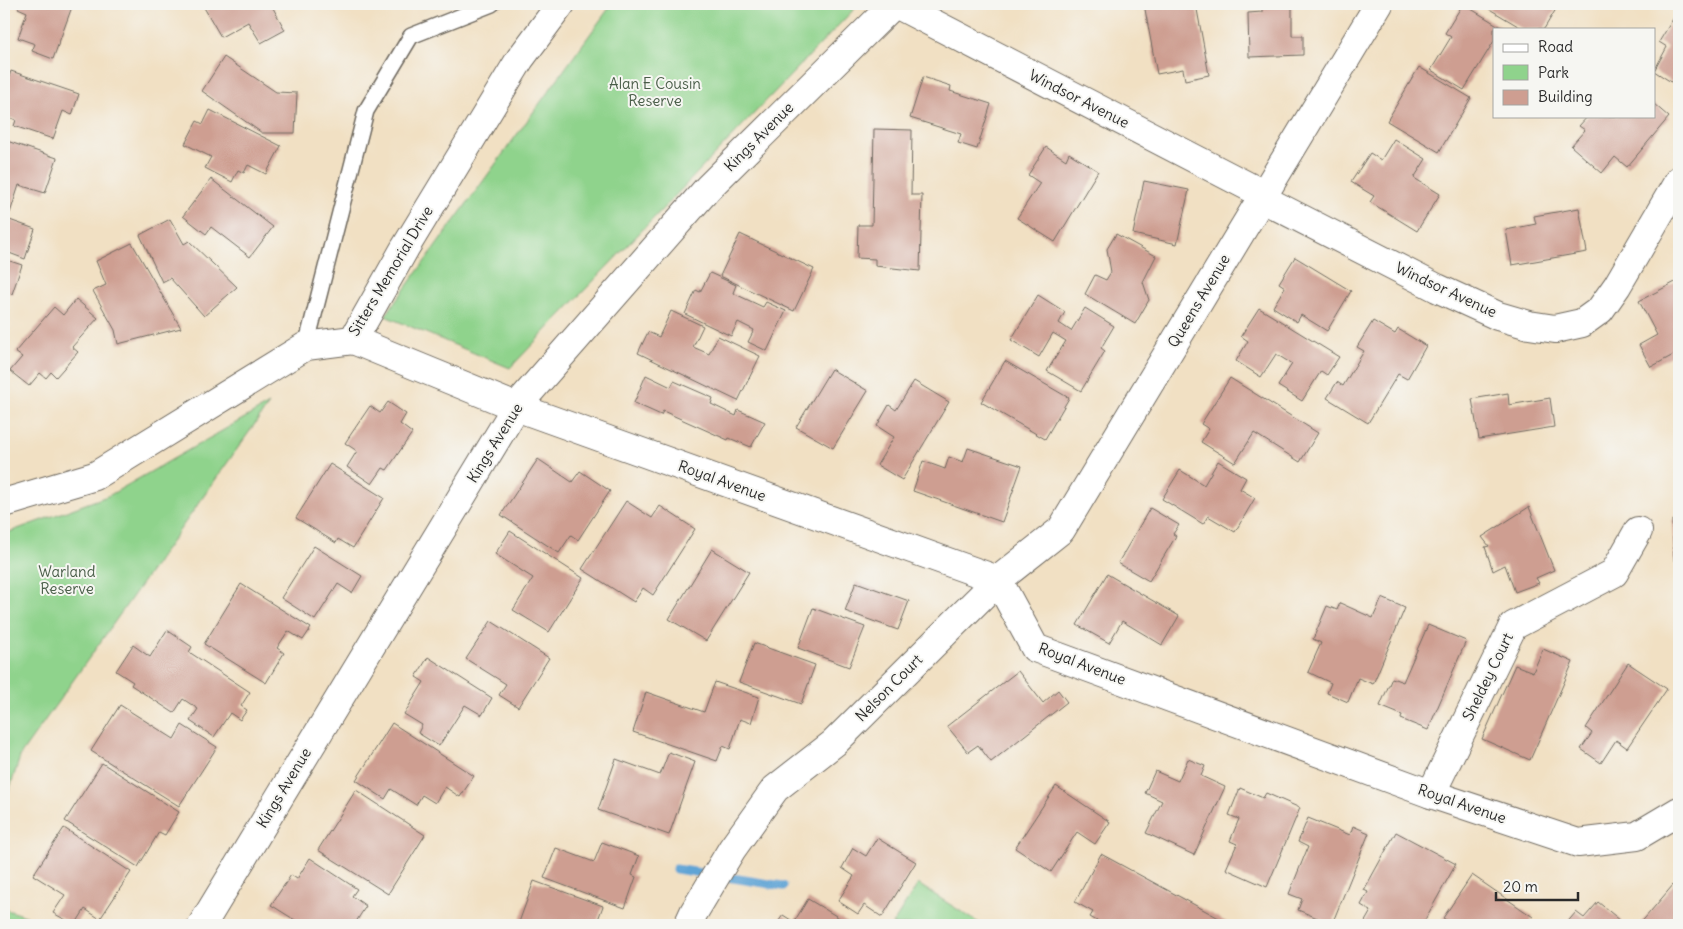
<svg xmlns="http://www.w3.org/2000/svg" width="1683" height="929" font-family="Delius,sans-serif">
<style>
.green{fill:#8fd38c;stroke:#5d7f5c}
.lines{fill:none;stroke-linecap:round;stroke-linejoin:round}
.stream{stroke:#61a4d5;stroke-width:9}
.building{fill:#ce9e91}
.lane-casing{stroke:#706a60;stroke-width:18}
.street-casing{stroke:#706a60;stroke-width:30}
.lane{stroke:#fff;stroke-width:15}
.street{stroke:#fff;stroke-width:28}
.labels{text-anchor:middle;stroke-width:4;stroke-linejoin:round;paint-order:stroke}
.park-label{font-size:15px;fill:#495d48;stroke:#f6f6f2}
.street-label{font-size:15px;fill:#2b2b2b;stroke:#f6f6f2}
</style>
<rect width="100%" height="100%" fill="#f6f6f2"/>
<filter id="ink" filterUnits="userSpaceOnUse"><feTurbulence type="fractalNoise" baseFrequency=".02" numOctaves="2"/><feDisplacementMap in="SourceGraphic" scale="10" xChannelSelector="R" yChannelSelector="G"/><feConvolveMatrix kernelMatrix="1 2 1 2 8 2 1 2 1" color-interpolation-filters="sRGB"/></filter>
<filter id="wash" filterUnits="userSpaceOnUse"><feTurbulence type="fractalNoise" baseFrequency=".0096" numOctaves="4" result="noise"/><feDisplacementMap in="SourceGraphic" scale="20" xChannelSelector="R" yChannelSelector="G"/><feGaussianBlur stdDeviation="1.12" result="paint"/><feColorMatrix in="noise" values="0 0 0 0 0 0 0 0 0 0 0 0 0 0 0 0 0 1.4 0 .05"/><feComposite in="paint" operator="in"/></filter>
<g filter="url(#wash)">
<rect width="100%" height="100%" fill="#f1e0c3"/>
<!-- green -->
<g class="green">
<polygon points="612,4 859,4 510,368 385,316"/>
<polygon points="269,404 21,754 4,806 4,534 110,495"/>
<polygon points="918,884 982,925 892,925"/>
<polygon points="4,909 53,925 4,925"/>
</g>
<g class="lines">
<!-- stream -->
<polyline class="stream" points="676,869 783,886"/>
</g>
<g id="blocks">
<!-- building -->
<g class="building">
<polygon points="19,4 73,4 53,59 32,51 35,44 18,38 27,12 18,8"/>
<polygon points="202,4 281,4 273,8 285,30 261,43 248,22 221,37"/>
<polygon points="1144,4 1196,4 1209,75 1185,80 1183,69 1157,74"/>
<polygon points="1262,4 1292,4 1292,36 1303,36 1303,55 1249,57 1248,13 1262,12"/>
<polygon points="1463,4 1504,29 1494,29 1494,41 1464,90 1431,70 1451,37 1445,33"/>
<polygon points="1481,4 1559,4 1544,29 1523,29"/>
<polygon points="1679,9 1679,87 1654,71 1667,47 1659,42"/>
<polygon points="224,57 276,92 297,93 295,133 262,133 202,91"/>
<polygon points="1419,67 1471,98 1439,152 1387,121"/>
<polygon points="11,71 79,94 72,115 63,111 53,139 14,126 16,120 4,115 4,91"/>
<polygon points="923,77 951,86 950,91 991,104 977,149 958,143 961,134 910,118"/>
<polygon points="1654,104 1669,117 1627,167 1615,157 1602,173 1571,146 1585,130 1579,126 1588,116 1654,116"/>
<polygon points="210,110 281,146 266,174 248,165 244,173 238,170 232,182 205,168 211,157 185,144 197,121 203,124"/>
<polygon points="874,129 912,130 911,195 922,195 920,271 875,266 875,259 857,258 858,225 872,225"/>
<polygon points="1394,139 1426,159 1414,178 1440,194 1417,231 1370,202 1374,196 1351,182 1370,153 1381,160"/>
<polygon points="4,140 57,158 45,193 19,185 10,213 4,211"/>
<polygon points="1046,147 1066,160 1069,153 1098,171 1055,242 1017,218 1040,183 1028,175"/>
<polygon points="211,179 273,227 250,257 211,227 206,234 183,216"/>
<polygon points="1144,181 1189,190 1177,244 1133,234"/>
<polygon points="1579,208 1587,252 1512,265 1506,230 1536,224 1534,216"/>
<polygon points="4,218 35,229 25,259 4,251"/>
<polygon points="170,219 184,244 189,241 237,287 204,316 170,278 162,282 140,235"/>
<polygon points="740,234 814,269 794,311 720,276"/>
<polygon points="1116,234 1156,256 1143,282 1149,300 1135,324 1085,294 1095,275 1106,280 1111,272 1107,249"/>
<polygon points="132,243 181,328 118,344 115,330 93,291 106,285 96,261"/>
<polygon points="1295,257 1351,291 1327,331 1301,315 1297,322 1273,307 1285,287 1279,283"/>
<polygon points="4,259 22,265 12,294 4,291"/>
<polygon points="710,273 736,285 733,293 763,307 766,302 786,311 767,351 748,342 754,330 738,322 731,336 685,314 696,290 700,292"/>
<polygon points="1679,280 1679,352 1651,367 1639,345 1657,335 1639,301"/>
<polygon points="1038,295 1065,312 1059,323 1071,331 1085,308 1114,326 1101,348 1105,351 1081,391 1047,371 1066,341 1053,333 1039,357 1011,340"/>
<polygon points="76,299 98,318 72,347 78,352 56,377 51,372 46,378 40,373 29,386 10,371 22,357 15,352 54,307 63,315"/>
<polygon points="1259,308 1339,357 1327,375 1321,371 1302,401 1278,386 1292,364 1276,354 1261,377 1236,361 1248,341 1241,336"/>
<polygon points="671,311 703,326 693,347 709,354 718,336 760,356 738,401 638,353 648,332 659,337"/>
<polygon points="1373,321 1395,334 1398,329 1426,346 1407,379 1398,374 1368,423 1327,398 1337,382 1343,386 1364,351 1357,347"/>
<polygon points="1005,361 1069,398 1045,439 981,402"/>
<polygon points="831,369 868,391 833,448 796,427"/>
<polygon points="646,375 671,387 674,381 713,398 711,404 736,416 738,410 765,422 751,447 729,438 728,440 663,411 661,415 634,403"/>
<polygon points="1230,378 1318,433 1300,462 1254,433 1235,463 1201,442 1209,429 1201,424"/>
<polygon points="914,381 949,402 902,480 877,465 894,437 877,426 889,405 896,410"/>
<polygon points="1508,393 1509,405 1550,398 1554,427 1479,439 1472,399"/>
<polygon points="388,402 406,414 400,424 412,433 387,470 383,468 372,484 347,467 357,451 345,443 370,406 380,413"/>
<polygon points="968,448 1022,466 1002,522 913,491 923,461 945,469 949,457 963,462"/>
<polygon points="538,459 572,482 580,471 610,491 578,540 571,535 559,553 501,515"/>
<polygon points="1218,461 1246,478 1240,489 1255,498 1235,532 1208,516 1203,524 1162,499 1180,470 1204,485"/>
<polygon points="330,464 384,498 353,548 338,539 336,543 296,518"/>
<polygon points="626,501 652,518 660,506 695,529 653,595 643,588 634,602 582,569"/>
<polygon points="1529,507 1554,570 1536,578 1539,583 1515,592 1505,565 1493,571 1485,547 1489,546 1482,537"/>
<polygon points="1150,508 1179,525 1173,534 1176,536 1149,581 1118,563"/>
<polygon points="1672,520 1679,520 1679,559 1674,560"/>
<polygon points="510,531 583,578 549,632 513,610 533,578 495,554"/>
<polygon points="314,546 362,576 352,593 338,584 315,620 281,598"/>
<polygon points="712,549 749,572 706,641 669,619"/>
<polygon points="1107,574 1179,616 1162,645 1122,621 1109,643 1077,625"/>
<polygon points="856,582 909,601 898,630 845,611"/>
<polygon points="241,584 311,628 303,640 288,631 277,648 284,653 266,683 204,644"/>
<polygon points="1382,598 1405,608 1373,684 1358,678 1348,702 1327,693 1331,683 1308,672 1321,643 1313,639 1327,606 1337,610 1340,603 1373,618"/>
<polygon points="813,608 865,627 849,667 798,648"/>
<polygon points="491,621 549,658 518,707 499,695 506,684 466,659"/>
<polygon points="1428,625 1466,641 1428,730 1401,719 1402,715 1380,706 1392,678 1403,682"/>
<polygon points="167,630 192,647 189,652 250,692 241,706 247,710 240,720 230,713 214,737 190,721 198,709 183,699 174,713 131,685 133,682 116,671 133,645 150,657"/>
<polygon points="754,643 815,665 801,704 739,682"/>
<polygon points="1543,649 1573,662 1530,760 1482,739 1515,665 1533,672"/>
<polygon points="428,657 492,698 482,715 465,705 439,746 418,733 422,725 404,714 424,682 416,677"/>
<polygon points="1628,663 1667,689 1627,748 1616,740 1601,763 1581,749 1592,733 1586,728"/>
<polygon points="1018,671 1043,703 1058,690 1067,702 991,762 978,745 968,752 947,726"/>
<polygon points="715,682 759,697 751,723 740,719 730,749 723,746 717,761 633,732 646,692 704,712"/>
<polygon points="120,705 174,739 182,725 217,747 179,806 91,751"/>
<polygon points="392,723 474,776 460,797 445,787 435,803 422,795 416,805 391,789 385,799 356,780"/>
<polygon points="669,752 695,762 669,835 598,810 616,759 660,775"/>
<polygon points="1188,759 1205,766 1201,776 1225,787 1194,855 1146,833 1162,801 1145,793 1155,771 1178,781"/>
<polygon points="102,763 179,812 165,835 159,832 138,867 65,821"/>
<polygon points="1056,786 1110,822 1095,844 1077,832 1051,872 1015,848"/>
<polygon points="1240,788 1263,798 1266,793 1300,808 1267,887 1226,869 1237,844 1230,841 1239,819 1229,815"/>
<polygon points="356,790 425,835 388,894 318,850"/>
<polygon points="1308,818 1350,835 1353,826 1369,833 1332,924 1298,910 1302,899 1289,894 1308,847 1298,842"/>
<polygon points="64,828 131,872 100,919 85,909 75,925 53,913 65,895 33,875"/>
<polygon points="1396,832 1456,864 1422,925 1363,925 1371,911 1361,905 1368,892 1364,890"/>
<polygon points="877,838 916,862 882,917 864,905 858,914 838,901 854,876 842,868 853,848 866,856"/>
<polygon points="602,842 639,856 632,875 636,877 625,908 544,878 556,848 594,862"/>
<polygon points="1101,854 1228,923 1227,925 1104,925 1090,917 1093,912 1075,902"/>
<polygon points="310,858 357,889 352,896 366,906 354,925 303,925 271,905 291,875 297,879"/>
<polygon points="1472,875 1533,917 1528,925 1454,925 1443,918"/>
<polygon points="1679,878 1679,925 1639,925"/>
<polygon points="534,881 603,906 596,925 518,925"/>
<polygon points="808,899 851,925 776,925 783,915 794,922"/>
<polygon points="1598,902 1621,921 1617,925 1565,925 1576,912 1584,918"/>
</g>
</g>
</g>
<g filter="url(#ink)">
<use href="#blocks" fill-opacity="0" stroke="#706a60" stroke-width="1"/>
<g class="lines">
<defs>
<polyline id="lane" points="306,346 366,111 411,36 492,4"/>
<g id="street">
<polyline points="896,4 1263,194"/>
<polyline points="1261,198 1437,288 1498,316 1529,325 1555,329 1582,323 1600,310 1617,286 1679,180"/>
<polyline points="353,340 516,407 998,580 1035,648 1431,794 1578,843 1637,836 1679,811"/>
<polyline points="4,503 95,476 306,346 353,340 405,248 520,59 561,4"/>
<polyline points="1431,794 1513,626 1614,573 1638,531"/>
<polyline points="202,925 516,407 708,188 894,4"/>
<polyline points="688,925 694,912 732,849 775,789 834,743 998,580 1061,530 1379,4"/>
</g>
</defs>
<!-- lane casing -->
<use href="#lane" class="lane-casing"/>
<!-- street casing -->
<use href="#street" class="street-casing"/>
<!-- lane -->
<use href="#lane" class="lane"/>
<!-- street -->
<use href="#street" class="street"/>
</g>
</g>
<g class="labels">
<!-- park labels -->
<g class="park-label">
<text x="655" y="89">Alan E Cousin<tspan x="655" dy="17">Reserve</tspan></text>
<text x="67" y="577">Warland<tspan x="67" dy="17">Reserve</tspan></text>
</g>
<!-- street labels -->
<g class="street-label">
<text transform="translate(1079 99) rotate(27)" y="5">Windsor Avenue</text>
<text transform="translate(759 137) rotate(-45)" y="5">Kings Avenue</text>
<text transform="translate(391 271) rotate(-59)" y="5">Sitters Memorial Drive</text>
<text transform="translate(1446 290) rotate(25)" y="5">Windsor Avenue</text>
<text transform="translate(1199 301) rotate(-59)" y="5">Queens Avenue</text>
<text transform="translate(495 443) rotate(-58)" y="5">Kings Avenue</text>
<text transform="translate(722 481) rotate(20)" y="5">Royal Avenue</text>
<text transform="translate(1082 664) rotate(21)" y="5">Royal Avenue</text>
<text transform="translate(1488 677) rotate(-64)" y="5">Sheldey Court</text>
<text transform="translate(889 688) rotate(-45)" y="5">Nelson Court</text>
<text transform="translate(284 788) rotate(-59)" y="5">Kings Avenue</text>
<text transform="translate(1462 804) rotate(19)" y="5">Royal Avenue</text>
</g>
</g>
<!-- margin -->
<rect width="1683" height="929" fill="none" stroke="#f6f6f2" stroke-width="20"/>
<!-- legend -->
<rect x="1493" y="28" width="162" height="90" fill="#f6f6f2" stroke="#a5a5a2"/>
<rect x="1503" y="44" width="25" height="8" fill="#ffffff" stroke="#a5a5a2"/>
<text x="1538" y="52" font-size="15" fill="#2b2b2b">Road</text>
<rect x="1503" y="65" width="25" height="15" fill="#8fd38c" stroke="#a5a5a2"/>
<text x="1538" y="78" font-size="15" fill="#2b2b2b">Park</text>
<rect x="1503" y="90" width="25" height="15" fill="#ce9e91" stroke="#a5a5a2"/>
<text x="1538" y="102" font-size="15" fill="#2b2b2b">Building</text>
<!-- scale -->
<path d="M1496 892v8h82v-8" fill="none" stroke="#2b2b2b" stroke-width="2.5"/>
<text x="1503" y="892" font-size="15" fill="#2b2b2b" stroke="#f6f6f2" stroke-width="4" paint-order="stroke">20 m</text>
</svg>
